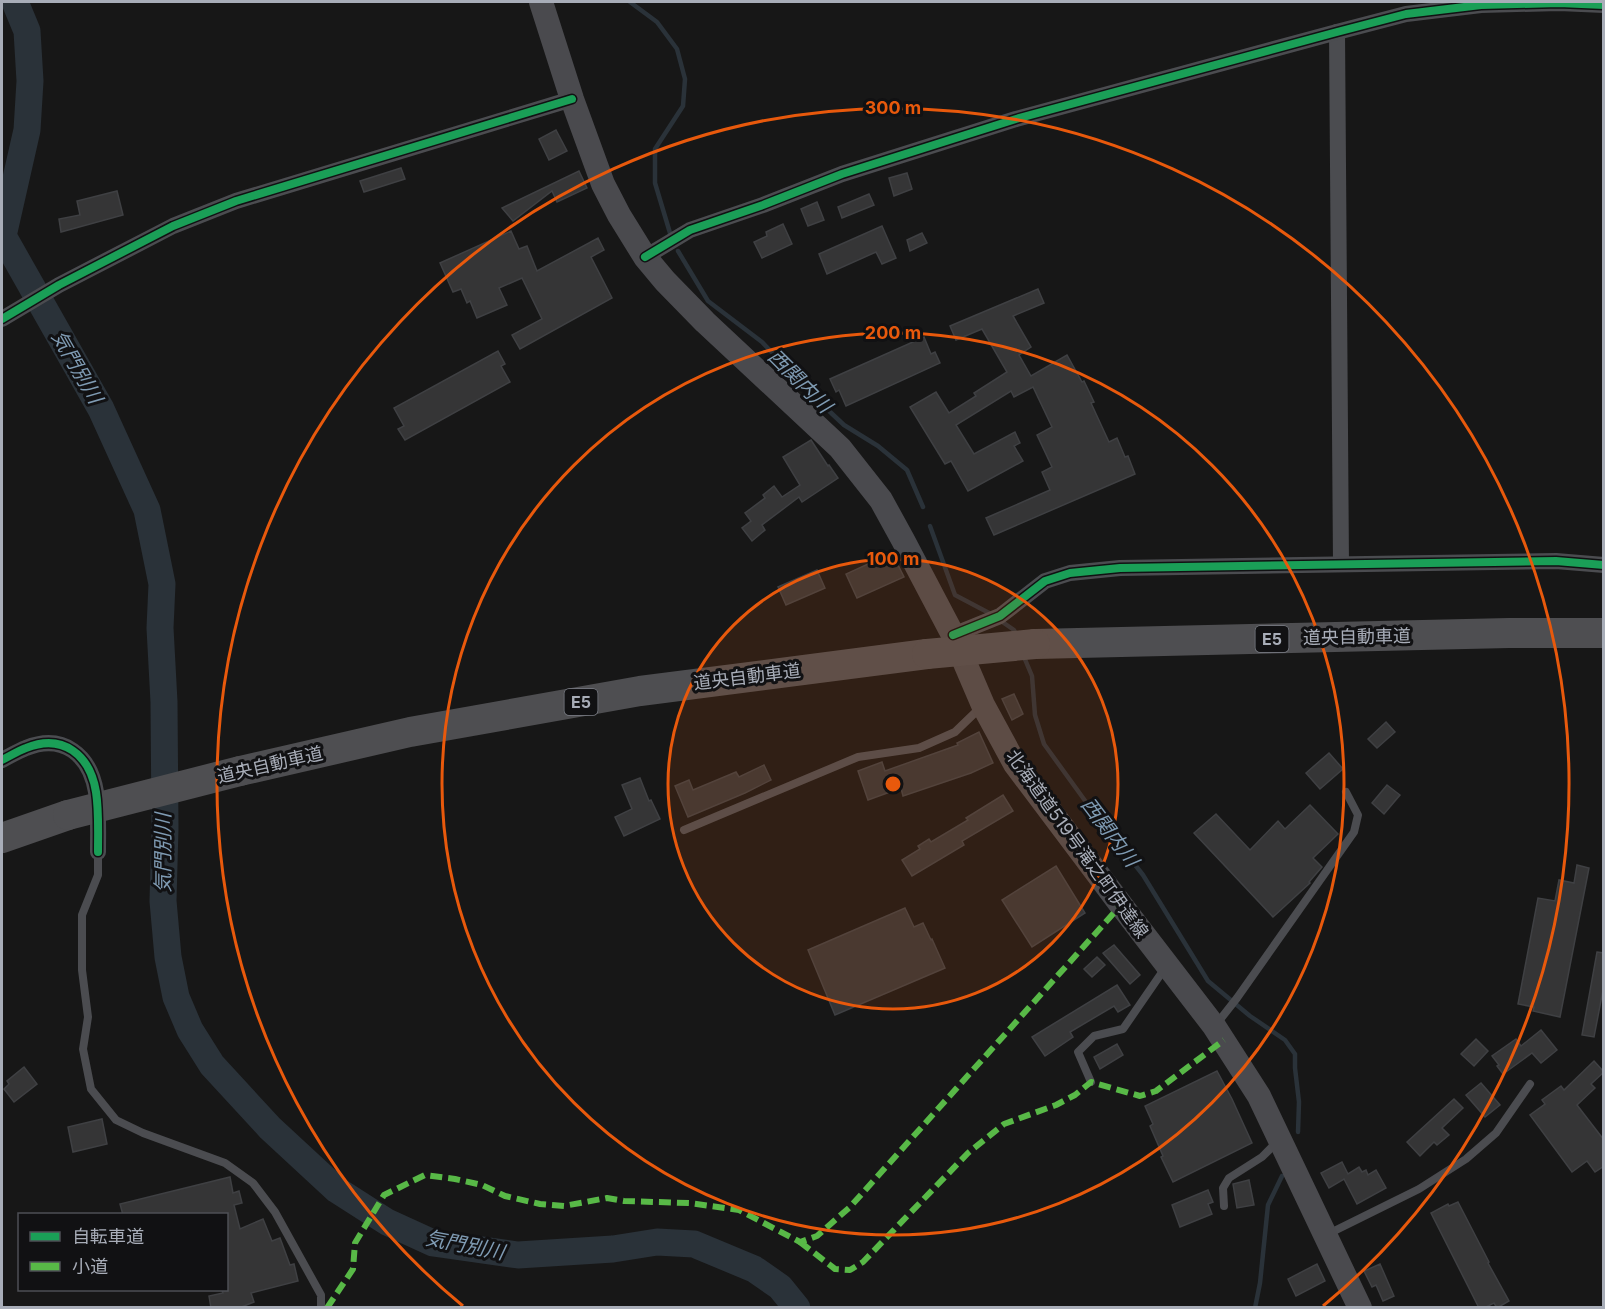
<svg xmlns="http://www.w3.org/2000/svg" width="1605" height="1309" font-family="Inter,'Noto Sans JP',sans-serif">
<style>
.lines{fill:none;stroke-linecap:round;stroke-linejoin:round}
.stream{stroke:#2a3239;stroke-width:4.5}
.river{stroke:#2a3239;stroke-width:27}
.building{fill:#353536;stroke:#3f4043;stroke-width:1.5}
.service{stroke:#4b4c50;stroke-width:8}
.minor{stroke:#4b4c50;stroke-width:16}
.secondary{stroke:#4a4a4e;stroke-width:24}
.motorway{stroke:#4e4e51;stroke-width:30}
.motorway-bridge{stroke:#4e4e51;stroke-width:30}
.quiet{stroke:#58b947;stroke-width:6;stroke-dasharray:12 6;stroke-linecap:butt}
.cycleway-casing{stroke:#111113;stroke-width:11}
.cycleway{stroke:#1a9f57;stroke-width:8}
.ring{fill:none;stroke:#e8590c;stroke-width:3}
.labels{text-anchor:middle;stroke-width:6;stroke-linejoin:round;paint-order:stroke}
.shield{fill:#111113;stroke:#7b7e86;stroke-width:1.5}
.shield-label{font-size:16px;font-weight:bold;fill:#a8adb8}
.street-label{font-size:18px;fill:#a8adb8;stroke:#111113}
.water-label{font-size:20px;font-style:italic;fill:#7f9bb3;stroke:#111113}
.centre{fill:#e8590c;stroke:#111113;stroke-width:3}
.ring-label{font-size:18px;text-anchor:middle;font-weight:bold;fill:#e8590c;stroke:#111113;stroke-width:6;stroke-linejoin:round;paint-order:stroke}
</style>
<rect width="100%" height="100%" fill="#171717"/>
<g class="lines">
<!-- stream -->
<g class="stream">
<polyline points="630,2 657,22 677,49 685,79 683,106 655,149 655,183 670,233"/>
<polyline points="2,235 3,236"/>
<polyline points="678,251 708,301 762,342 812,395 844,425 878,446 907,470 923,507"/>
<polyline points="930,526 955,595 991,614"/>
<polyline points="1001,621 1014,630 1016,635"/>
<polyline points="1024,657 1032,676 1035,715 1044,744 1086,802 1143,875 1208,981 1250,1016 1285,1040 1295,1054 1295,1068 1299,1102 1298,1132"/>
<polyline points="1255,1308 1260,1283 1268,1205 1282,1176"/>
</g>
<!-- river -->
<polyline class="river" points="15,2 27,31 30,81 27,130 3,236 101,409 147,510 162,584 160,628 164,702 165,828 163,901 168,957 176,997 190,1030 212,1065 270,1128 337,1190 387,1222 433,1243 518,1255 613,1249 657,1242 694,1244 754,1269 780,1287 797,1308"/>
</g>
<!-- building -->
<g class="building">
<polygon points="556,130 567,151 549,160 539,139"/>
<polygon points="401,168 405,179 364,192 360,181"/>
<polygon points="579,171 587,188 557,202 552,191 513,221 502,208"/>
<polygon points="907,173 912,189 894,196 889,178"/>
<polygon points="117,191 123,215 61,232 59,219 80,215 77,201"/>
<polygon points="869,194 874,205 842,218 838,207"/>
<polygon points="817,202 824,220 808,226 801,209"/>
<polygon points="783,224 792,244 762,258 754,242 767,236 766,232"/>
<polygon points="882,226 896,258 882,264 876,252 827,274 819,254"/>
<polygon points="511,231 519,249 527,246 537,271 598,238 604,250 591,257 612,298 520,349 512,335 542,319 522,278 499,288 507,305 477,318 470,301 467,303 461,289 453,292 440,263"/>
<polygon points="922,233 927,243 910,251 907,240"/>
<polygon points="1038,289 1044,303 1013,316 1031,347 1019,355 1031,376 1067,355 1082,382 1084,381 1094,402 1091,403 1109,442 1117,438 1125,457 1128,456 1135,474 994,535 986,518 1050,490 1042,472 1052,467 1037,435 1052,427 1033,387 1014,397 1011,391 956,425 974,454 1015,432 1020,443 1014,446 1023,461 968,491 951,461 945,464 910,407 936,392 949,413 976,396 974,393 1007,372 982,329 956,340 950,326"/>
<polygon points="924,337 931,354 935,352 940,363 846,406 839,390 836,392 830,379"/>
<polygon points="498,351 505,364 501,366 510,382 405,440 398,429 404,426 394,408"/>
<polygon points="811,440 828,466 829,465 838,478 802,502 799,497 762,525 765,530 752,541 742,528 751,521 745,513 765,498 763,495 774,486 782,497 800,485 783,457"/>
<polygon points="892,553 904,577 857,598 846,574"/>
<polygon points="817,570 825,588 786,605 778,587"/>
<polygon points="1014,694 1023,714 1012,720 1002,699"/>
<polygon points="1386,722 1395,732 1377,748 1368,739"/>
<polygon points="979,732 993,763 971,773 903,796 901,788 868,800 858,771 882,762 885,771 958,745 957,743"/>
<polygon points="1329,753 1343,769 1320,789 1306,773"/>
<polygon points="764,765 771,780 745,793 688,817 675,786 689,780 693,790 736,772 739,777"/>
<polygon points="640,778 649,801 651,800 660,819 624,836 615,817 632,809 622,785"/>
<polygon points="1387,785 1400,795 1384,814 1372,803"/>
<polygon points="1003,795 1013,811 962,841 964,845 912,876 902,860 920,849 918,846 929,839 931,842 968,820 966,818"/>
<polygon points="1310,805 1338,834 1313,858 1322,867 1309,882 1310,883 1273,917 1194,833 1216,814 1250,850 1278,821 1285,829"/>
<polygon points="1577,865 1589,868 1560,1017 1533,1011 1534,1007 1518,1004 1538,898 1555,901 1559,880 1574,883"/>
<polygon points="1056,866 1085,913 1032,947 1002,900"/>
<polygon points="905,908 914,927 923,923 931,940 932,939 945,968 835,1015 808,950"/>
<polygon points="1114,945 1140,975 1130,984 1103,953"/>
<polygon points="1597,952 1604,953 1604,985 1594,1037 1582,1035"/>
<polygon points="1097,957 1105,965 1092,977 1084,969"/>
<polygon points="1117,985 1130,1005 1118,1012 1114,1006 1070,1032 1073,1037 1045,1056 1032,1037"/>
<polygon points="1541,1030 1557,1050 1541,1063 1532,1053 1503,1074 1497,1066 1499,1065 1492,1056 1516,1039 1521,1046"/>
<polygon points="1476,1039 1488,1051 1474,1066 1461,1054"/>
<polygon points="1117,1044 1123,1055 1100,1069 1094,1057"/>
<polygon points="1594,1061 1604,1072 1591,1084 1595,1088 1577,1105 1604,1140 1604,1166 1595,1172 1587,1161 1572,1172 1530,1115 1545,1104 1542,1100 1561,1086 1564,1090"/>
<polygon points="24,1067 37,1084 14,1102 4,1089 9,1084 7,1081"/>
<polygon points="1217,1071 1232,1099 1252,1143 1173,1182 1161,1157 1163,1156 1150,1126 1153,1124 1145,1106"/>
<polygon points="1481,1083 1500,1105 1485,1117 1466,1095"/>
<polygon points="1454,1099 1463,1108 1442,1128 1449,1135 1437,1145 1434,1142 1420,1156 1407,1142"/>
<polygon points="102,1119 107,1144 73,1152 68,1127"/>
<polygon points="1342,1162 1348,1174 1359,1167 1362,1172 1366,1170 1368,1175 1376,1170 1386,1188 1357,1204 1344,1179 1329,1188 1321,1173"/>
<polygon points="230,1177 233,1193 239,1191 242,1203 234,1205 240,1229 263,1219 272,1241 280,1238 290,1265 294,1264 298,1281 251,1293 254,1302 239,1308 211,1308 209,1296 223,1293 222,1290 226,1290 226,1215 123,1215 120,1204"/>
<polygon points="1249,1180 1254,1205 1237,1208 1233,1184"/>
<polygon points="1208,1190 1213,1202 1208,1204 1212,1214 1180,1227 1172,1205"/>
<polygon points="1458,1202 1489,1262 1488,1263 1509,1301 1497,1308 1494,1303 1484,1308 1479,1308 1431,1213 1448,1204 1449,1206"/>
<polygon points="1317,1264 1325,1281 1296,1296 1288,1279"/>
<polygon points="1380,1264 1394,1296 1383,1301 1376,1285 1372,1287 1364,1271"/>
</g>
<g class="lines">
<!-- service -->
<g class="service">
<polyline points="684,830 858,757 919,748 955,732 982,706"/>
<polyline points="98,852 98,875 82,915 82,970 88,1017 83,1049 91,1089 116,1120 143,1133 225,1163 253,1183 275,1212 321,1295 321,1308"/>
<polyline points="1215,1026 1237,998 1354,832 1358,815 1346,792"/>
<polyline points="1091,1082 1078,1052 1094,1036 1123,1029 1165,968"/>
<polyline points="1224,1206 1223,1188 1229,1178 1262,1157 1277,1142"/>
<polyline points="1326,1235 1419,1189 1466,1159 1496,1133 1530,1084"/>
</g>
<!-- minor -->
<g class="minor">
<polyline points="1337,32 1341,564"/>
<polyline points="645,257 690,230 763,205 842,174 1016,119 1337,32 1406,14 1481,5 1559,3 1604,5"/>
<polyline points="2,319 59,285 173,226 236,201 572,99"/>
<polyline points="953,635 1000,616 1045,581 1070,573 1120,568 1556,561 1604,565"/>
<path d="M2,760C10,756 18,751 26,748C63,733 90,755 96,792C99,811 98,832 98,852"/>
</g>
<!-- secondary -->
<polyline class="secondary" points="541,2 572,99 603,184 619,215 645,257 665,281 705,322 840,448 881,500 903,540 953,635 983,705 1015,764 1121,905 1214,1026 1259,1096 1360,1308"/>
<!-- motorway -->
<g class="motorway">
<polyline points="1035,644 1509,633 1604,633"/>
<polyline points="240,771 410,732 640,691 927,654"/>
<polyline points="2,838 68,815"/>
</g>
<!-- motorway-bridge -->
<g class="motorway-bridge">
<polyline points="927,654 1035,644"/>
<polyline points="68,815 240,771"/>
</g>
<!-- quiet -->
<g class="quiet">
<polyline points="800,1242 835,1269 850,1270 863,1262 968,1153 1004,1124 1056,1105 1075,1095 1091,1082 1140,1096 1156,1091 1224,1040"/>
<polyline points="327,1308 353,1269 355,1243 384,1195 425,1175 455,1179 482,1185 505,1196 540,1204 564,1206 607,1198 624,1201 689,1203 739,1210 800,1242 817,1236 850,1207 1121,905"/>
</g>
<defs>
<g id="cycleway">
<polyline points="645,257 690,230 763,205 842,174 1016,119 1337,32 1406,14 1481,5 1559,3 1604,5"/>
<polyline points="2,319 59,285 173,226 236,201 572,99"/>
<polyline points="953,635 1000,616 1045,581 1070,573 1120,568 1556,561 1604,565"/>
<path d="M2,760C10,756 18,751 26,748C63,733 90,755 96,792C99,811 98,832 98,852"/>
</g>
</defs>
<!-- cycleway casing -->
<use href="#cycleway" class="cycleway-casing"/>
<!-- cycleway -->
<use href="#cycleway" class="cycleway"/>
</g>
<!-- distance rings -->
<circle cx="893" cy="784" r="225" fill="#e8590c" fill-opacity=".12"/>
<g class="ring">
<circle cx="893" cy="784" r="225"/>
<circle cx="893" cy="784" r="451"/>
<path d="M463 1306A676 676 0 1 1 1323 1306"/>
</g>
<g class="labels">
<!-- shield labels -->
<g class="shield">
<rect x="1255.5" y="626" width="33" height="26" rx="4.5"/>
<rect x="564.5" y="689" width="33" height="26" rx="4.5"/>
</g>
<g class="shield-label">
<text x="1272" y="645">E5</text>
<text x="581" y="708">E5</text>
</g>
<!-- street labels -->
<g class="street-label">
<text transform="translate(1357 637) rotate(-1)" y="6">道央自動車道</text>
<text transform="translate(747 677) rotate(-7)" y="6">道央自動車道</text>
<text transform="translate(270 765) rotate(-13)" y="6">道央自動車道</text>
<text transform="translate(1077 844) rotate(54)" y="6">北海道道519号滝之町伊達線</text>
</g>
<!-- water labels -->
<g class="water-label">
<text transform="translate(77 367) rotate(60)" y="7">気門別川</text>
<text transform="translate(800 381) rotate(45)" y="7">西関内川</text>
<text transform="translate(1110 832) rotate(53)" y="7">西関内川</text>
<text transform="translate(163 853) rotate(-90)" y="7">気門別川</text>
<text transform="translate(465 1245) rotate(11)" y="7">気門別川</text>
</g>
</g>
<circle cx="893" cy="784" r="9" class="centre"/>
<g class="ring-label">
<text x="893" y="114">300 m</text>
<text x="893" y="339">200 m</text>
<text x="893" y="565">100 m</text>
</g>
<!-- border -->
<rect width="1605" height="1309" fill="none" stroke="#a8adb8" stroke-width="6"/>
<!-- legend -->
<rect x="18" y="1213" width="210" height="78" fill="#111113" stroke="#4d4f55" stroke-width="1.5"/>
<rect x="30" y="1232" width="30" height="9" fill="#1a9f57" stroke="#4d4f55" stroke-width="1.5"/>
<text x="72" y="1243" font-size="18" fill="#a8adb8">自転車道</text>
<rect x="30" y="1262" width="30" height="9" fill="#58b947" stroke="#4d4f55" stroke-width="1.5"/>
<text x="72" y="1273" font-size="18" fill="#a8adb8">小道</text>
</svg>
